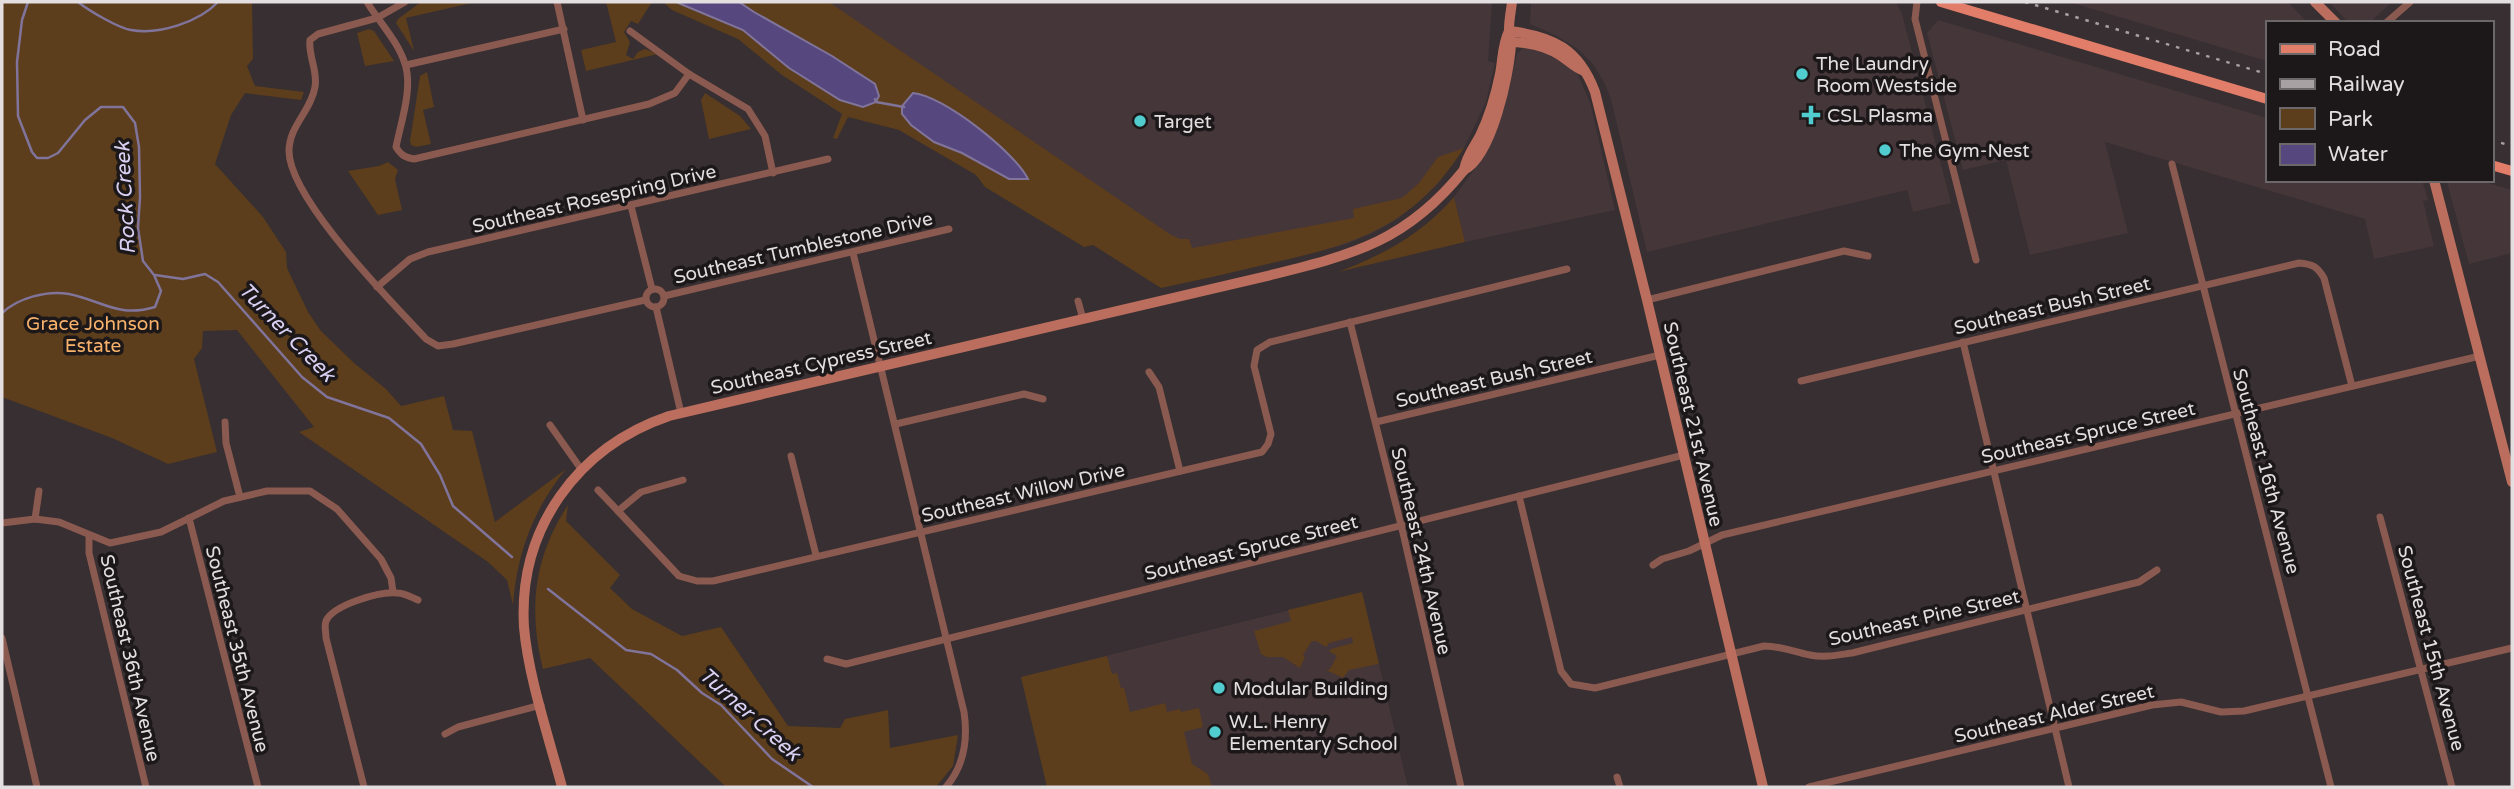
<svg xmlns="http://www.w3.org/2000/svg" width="2514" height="789" font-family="'Varela Round',sans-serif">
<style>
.built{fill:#45363a}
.green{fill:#5c3d1c}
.water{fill:#56477e;stroke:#80749b;stroke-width:2}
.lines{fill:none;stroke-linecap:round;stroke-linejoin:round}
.stream{stroke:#80749b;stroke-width:2.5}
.street{stroke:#8a594f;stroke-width:7}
.secondary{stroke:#bb6e5e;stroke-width:10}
.primary{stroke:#e17d69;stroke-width:10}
.rail{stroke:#a7a1a3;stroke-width:2.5;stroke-dasharray:3.5 7;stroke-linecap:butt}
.poi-dot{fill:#52cdcf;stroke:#1c1819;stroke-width:2.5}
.labels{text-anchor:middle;stroke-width:7;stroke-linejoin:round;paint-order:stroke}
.poi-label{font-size:19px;fill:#e3dee0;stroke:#1c1819;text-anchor:start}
.street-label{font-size:19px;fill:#e3dee0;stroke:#1c1819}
.park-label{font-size:19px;fill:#f8b26b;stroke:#1c1819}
.water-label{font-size:21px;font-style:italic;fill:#d9d1f4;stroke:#1c1819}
</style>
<rect width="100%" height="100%" fill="#372f31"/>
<!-- built -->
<g class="built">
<polygon points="799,2 1492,2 1488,61 1495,63 1486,102 1464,148 1438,184 1399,218 1373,233 1344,245 1203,279"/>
<polygon points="1531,2 1888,2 1897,4 1902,14 1951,203 1913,212 1907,190 1647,252 1611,99 1604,82 1593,64 1578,49 1557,36 1530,24"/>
<polygon points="2069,2 2288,2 2308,23 2267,23 2267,61"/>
<polygon points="2329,2 2392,2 2369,23 2349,23"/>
<polygon points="1938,20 2267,118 2267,180 2422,180 2428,200 2423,201 2434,246 2374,259 2365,219 2105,142 2128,233 2030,255 2006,160 1963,170 1927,33"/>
<polygon points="1524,47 1534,47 1566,62 1578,75 1590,102 1615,210 1465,242 1454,197 1476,167 1489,144 1504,107 1517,54"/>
<polygon points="2450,180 2478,180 2512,190 2512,253 2469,264 2447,182"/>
<polygon points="1362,592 1408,787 1047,787 1021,677"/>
</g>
<!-- green -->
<g class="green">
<path d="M2,2H252L253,59L247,66L255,86L304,92L301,100L245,93L231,115L215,164L263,217L286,252L287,268L308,312L321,331L354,363L386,389L401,406L444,396L453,430L472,431L495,522L566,469C533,510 517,553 513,605L507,580L488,562L299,432L314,427L237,330L203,331L202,348L194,359L217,452L168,464L112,438L2,397Z"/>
<polygon points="421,2 476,2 406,18 414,51 396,23 398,19"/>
<polygon points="606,2 652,2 638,24 631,21 624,32 630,42 626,55 633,59 638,52 645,49 658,54 586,71 581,50 616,42"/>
<path d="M663,2H676L743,30L789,68L754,12L739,2H829L1171,235L1180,239H1189L1192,248L1354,218L1353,209L1402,198L1419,183L1438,157L1464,148C1414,226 1357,244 1272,263C1235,272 1198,280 1161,288L1093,245L1084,247L985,187L976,175L899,130L848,117L837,139L833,138L842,114L782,75L738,39L672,10Z"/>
<polygon points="369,29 374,31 394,61 365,66 357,33"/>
<polygon points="427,72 434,107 423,110 431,144 416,147 411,145 410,141 420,76"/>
<polygon points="705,93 740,116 751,129 709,139 701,100"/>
<polygon points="388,162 398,170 395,179 402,210 378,215 348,171 379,166"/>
<path d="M1454,197L1465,242L1338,272C1383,255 1422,234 1454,197Z"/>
<path d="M568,505L566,521L620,575L610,588L632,609L682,636L721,627L788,726L840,728L845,719L888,710L890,748L958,735L953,766L936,787H726L590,658L543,669C528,609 534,557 568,505Z"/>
<polygon points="1362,592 1379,664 1349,670 1343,678 1326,670 1330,669 1337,656 1329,651 1331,649 1353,643 1352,637 1329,643 1326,647 1316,641 1312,641 1303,655 1305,657 1300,668 1283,657 1267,657 1261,654 1254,631 1291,621 1288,610"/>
<polygon points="1107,656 1112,674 1117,673 1121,688 1124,688 1130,712 1165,703 1167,712 1180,709 1181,712 1199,708 1203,727 1184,732 1192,764 1208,774 1212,787 1047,787 1021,677"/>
</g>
<!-- water -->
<g class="water">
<polygon points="676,2 739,2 754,12 832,56 875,84 879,96 876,102 863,107 840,100 789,68 743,30"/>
<path d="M913,93C942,95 1015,152 1028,179H1009L962,153L934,142L911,125L902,114V106Z"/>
</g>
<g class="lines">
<!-- stream -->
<g class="stream">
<path d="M78,2C88,10 118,28 131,30C159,35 199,22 218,2"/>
<polyline points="875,99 876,102 904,107"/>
<polyline points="155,275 183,279 205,274 218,282 302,377 327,397 389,418 421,444 440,475 453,506 512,557"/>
<path d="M2,313C18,298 47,290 69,294C103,301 118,318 155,307L161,291L154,275L143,261L138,228L140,197L139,147L135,123L123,107H101L85,120L58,153L48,158H37L32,152L18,116L17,62L22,20L28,2"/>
<polyline points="548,589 626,650 651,654 677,670 702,693 721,705 772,759 813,787"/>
</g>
<!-- street -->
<g class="street">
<path d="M367,2C379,22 398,41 405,64C413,88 401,122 396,147C401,155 404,157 414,159L649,104L675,93L689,74"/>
<path d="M405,2L377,18L318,34L310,40C308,56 318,70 315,87C311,111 289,126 289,151C289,199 392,302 426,339L438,346L453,344L645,300"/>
<polyline points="557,2 583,120"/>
<polyline points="1917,2 1915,19 1976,260"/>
<polyline points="2386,23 2410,2"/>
<polyline points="630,31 689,74 748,109 765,136 773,173"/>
<polyline points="406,65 564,29"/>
<polyline points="2172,164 2331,787"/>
<polyline points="631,206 652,289"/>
<path d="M853,253L964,712C968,739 964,766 946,787"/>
<polyline points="377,287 410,259 428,252 828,159"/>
<circle cx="655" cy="298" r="9"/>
<polyline points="664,296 949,229"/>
<polyline points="1647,300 1844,251 1868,256"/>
<polyline points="1078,301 1083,319"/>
<polyline points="656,307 681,413"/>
<polyline points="1350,322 1403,533 1461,787"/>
<polyline points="1963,342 2069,787"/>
<polyline points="1149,372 1159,387 1180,471"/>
<path d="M1801,381L2299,263C2312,264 2317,266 2324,278L2352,386"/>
<polyline points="225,422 226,443 240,497"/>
<polyline points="1376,422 1660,355"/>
<polyline points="896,424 1024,394 1043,399"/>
<polyline points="550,425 581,469"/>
<polyline points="791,456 816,555"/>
<polyline points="683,480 641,492 618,511 679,576 697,581 713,581 1262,452 1268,444 1271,434 1254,366 1257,350 1270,342 1567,269"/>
<polyline points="598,490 618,511"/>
<path d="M1519,496L1561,671L1571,684L1595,688L1764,646C1782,646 1794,652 1810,655C1824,658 1838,655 1852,653L2139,582L2157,570"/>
<polyline points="2380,517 2452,787"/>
<polyline points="189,518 258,787"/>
<polyline points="35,519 39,491"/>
<polyline points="2,523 35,519 59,522 110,543 161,532 224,501 267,491 310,491 337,509 381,559 391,578 393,592"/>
<polyline points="89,535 89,553 146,787"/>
<polyline points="1653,565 1662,559 1689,551 1722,535 2480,356"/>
<polyline points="2,638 37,787"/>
<polyline points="827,659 846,664 1684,455"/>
<polyline points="445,734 458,727 541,705"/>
<polyline points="1617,777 1620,787"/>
<path d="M364,787L326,638C326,632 324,626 326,621C333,605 380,591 397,593C404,593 411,597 418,600"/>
<polyline points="1809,787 2152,705 2181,702 2221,712 2244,711 2512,648"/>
</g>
<!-- secondary -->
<g class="secondary">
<polyline points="2315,2 2336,23"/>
<path d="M1509,31C1553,36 1579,49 1595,92L1647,300L1763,787"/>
<path d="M1507,42C1526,42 1545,45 1561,56C1569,61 1575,68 1584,71"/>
<path d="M1464,170C1466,157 1474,147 1480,136C1489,117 1496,94 1500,74C1503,59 1502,45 1509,31"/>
<polyline points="2434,180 2512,482"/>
<path d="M562,787C549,738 528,676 524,627C518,528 578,447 669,416L1271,275C1355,254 1407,241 1464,170C1492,156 1509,75 1511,45C1511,40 1509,35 1509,29C1509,20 1511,11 1512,2"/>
</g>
<!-- primary -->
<g class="primary">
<polyline points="1941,2 2267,99"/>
<polyline points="2491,165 2512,171"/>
</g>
<!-- rail -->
<g class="rail">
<polyline points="2025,2 2267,74"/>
<polyline points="2491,140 2512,146"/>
</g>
</g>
<!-- markers -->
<g class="poi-dot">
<circle cx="1802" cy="74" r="7"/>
<path d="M1807.5 104.5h7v7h7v7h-7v7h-7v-7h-7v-7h7z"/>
<circle cx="1140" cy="121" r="7"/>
<circle cx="1885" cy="150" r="7"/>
<circle cx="1219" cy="688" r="7"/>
<circle cx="1215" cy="732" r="7"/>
</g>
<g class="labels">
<!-- poi labels -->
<g class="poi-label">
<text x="1816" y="70">The Laundry<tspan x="1816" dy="22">Room Westside</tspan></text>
<text x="1827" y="122">CSL Plasma</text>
<text x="1154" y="128">Target</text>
<text x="1899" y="157">The Gym-Nest</text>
<text x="1233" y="695">Modular Building</text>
<text x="1229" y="728">W.L. Henry<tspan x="1229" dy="22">Elementary School</tspan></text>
</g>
<!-- street labels -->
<g class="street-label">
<text transform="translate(594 198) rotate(-13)" y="7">Southeast Rosespring Drive</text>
<text transform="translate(803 247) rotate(-13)" y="7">Southeast Tumblestone Drive</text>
<text transform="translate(2052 305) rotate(-13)" y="7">Southeast Bush Street</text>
<text transform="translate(821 362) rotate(-13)" y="7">Southeast Cypress Street</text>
<text transform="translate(1494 378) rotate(-13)" y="7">Southeast Bush Street</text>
<text transform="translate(1694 424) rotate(77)" y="7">Southeast 21st Avenue</text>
<text transform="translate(2088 432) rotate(-13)" y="7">Southeast Spruce Street</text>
<text transform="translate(2267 471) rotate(75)" y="7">Southeast 16th Avenue</text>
<text transform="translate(1023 492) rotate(-13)" y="7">Southeast Willow Drive</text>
<text transform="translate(1251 547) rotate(-14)" y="7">Southeast Spruce Street</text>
<text transform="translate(1422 551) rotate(77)" y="7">Southeast 24th Avenue</text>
<text transform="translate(1924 617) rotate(-13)" y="7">Southeast Pine Street</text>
<text transform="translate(2432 648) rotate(75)" y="7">Southeast 15th Avenue</text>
<text transform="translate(238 649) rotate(76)" y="7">Southeast 35th Avenue</text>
<text transform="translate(131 658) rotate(77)" y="7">Southeast 36th Avenue</text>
<text transform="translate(2054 713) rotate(-13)" y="7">Southeast Alder Street</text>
</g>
<!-- park labels -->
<g class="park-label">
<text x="93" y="330">Grace Johnson<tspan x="93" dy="22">Estate</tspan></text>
</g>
<!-- water labels -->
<g class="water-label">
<text transform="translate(125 198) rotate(-93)" y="7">Rock Creek</text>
<text transform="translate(287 332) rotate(46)" y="7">Turner Creek</text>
<text transform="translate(750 714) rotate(42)" y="7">Turner Creek</text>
</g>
</g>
<!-- border -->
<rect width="2514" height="789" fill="none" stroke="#e3dee0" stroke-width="7"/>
<!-- legend -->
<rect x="2266" y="21" width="228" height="161" fill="#1c1819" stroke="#6c6769" stroke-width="2"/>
<rect x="2280" y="44" width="35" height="10" fill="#e17d69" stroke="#6c6769" stroke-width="2"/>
<text x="2328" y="56" font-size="21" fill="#e3dee0">Road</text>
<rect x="2280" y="79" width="35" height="10" fill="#a7a1a3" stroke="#6c6769" stroke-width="2"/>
<text x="2328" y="91" font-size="21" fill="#e3dee0">Railway</text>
<rect x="2280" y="108" width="35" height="21" fill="#5c3d1c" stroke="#6c6769" stroke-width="2"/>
<text x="2328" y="126" font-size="21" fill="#e3dee0">Park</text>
<rect x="2280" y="144" width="35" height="21" fill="#56477e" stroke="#6c6769" stroke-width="2"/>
<text x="2328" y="161" font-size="21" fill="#e3dee0">Water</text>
</svg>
